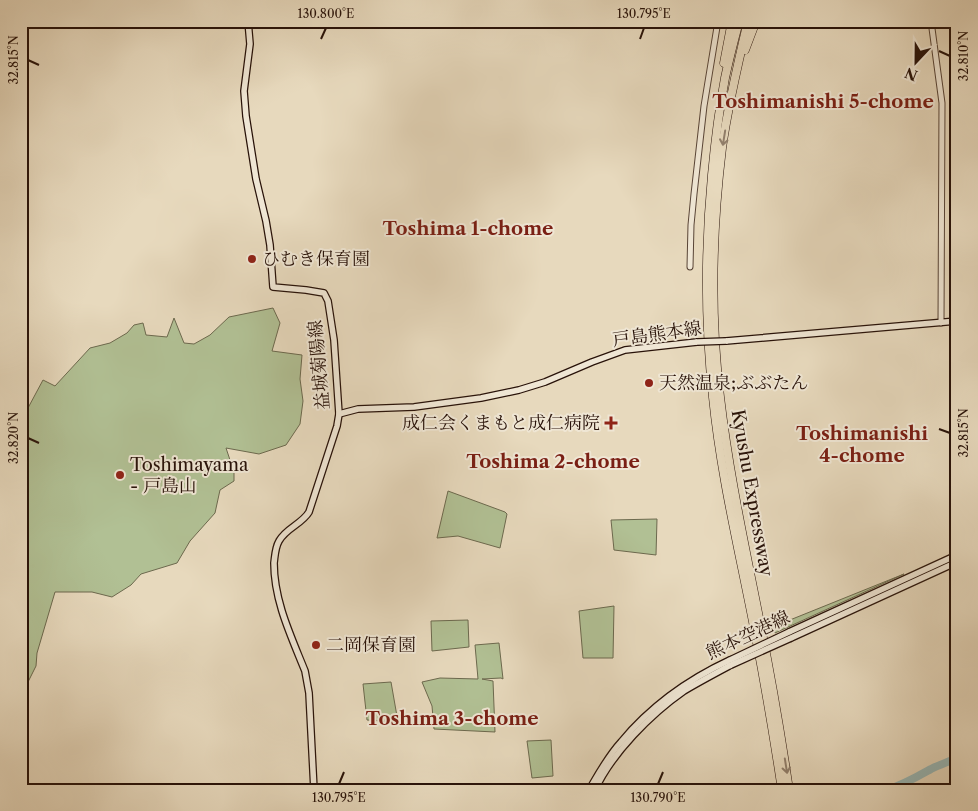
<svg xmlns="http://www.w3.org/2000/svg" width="978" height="811" font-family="'Libre Caslon Text','Noto Serif JP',serif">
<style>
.green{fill:#b1c094;stroke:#6c694e}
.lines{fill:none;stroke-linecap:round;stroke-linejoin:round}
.river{stroke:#98b9b9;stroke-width:8}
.tertiary-casing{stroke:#584436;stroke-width:7}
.secondary-casing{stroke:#281209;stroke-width:8}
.motorway-casing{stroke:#281209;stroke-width:9}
.tertiary{stroke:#efe6d4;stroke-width:5}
.secondary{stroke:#efe6d4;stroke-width:5.5}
.motorway{stroke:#e7d9bd;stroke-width:8}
.secondary-bridge-casing{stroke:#281209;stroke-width:8;stroke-linecap:butt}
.secondary-bridge{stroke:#efe6d4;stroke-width:5.5}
.oneway{stroke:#917f6c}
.ticks{fill:none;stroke:#281209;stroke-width:2}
.poi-dot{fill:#8f2418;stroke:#efe6d4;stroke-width:2}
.labels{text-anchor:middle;stroke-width:4;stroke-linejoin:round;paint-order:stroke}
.poi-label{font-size:18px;fill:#281209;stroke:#efe6d4;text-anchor:start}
.street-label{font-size:18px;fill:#281209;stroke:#efe6d4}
.neighbourhood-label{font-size:19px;font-weight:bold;fill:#7a1f14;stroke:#efe6d4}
.neatline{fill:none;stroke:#281209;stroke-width:2}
.ticks-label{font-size:12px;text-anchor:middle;fill:#281209}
</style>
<rect width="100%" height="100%" fill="#e7d9bd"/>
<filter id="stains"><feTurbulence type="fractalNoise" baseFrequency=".004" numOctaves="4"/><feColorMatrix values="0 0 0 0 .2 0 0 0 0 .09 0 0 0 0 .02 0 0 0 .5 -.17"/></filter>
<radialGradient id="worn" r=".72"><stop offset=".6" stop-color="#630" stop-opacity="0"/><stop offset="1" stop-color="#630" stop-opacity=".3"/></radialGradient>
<!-- green -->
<g class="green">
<polygon points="273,308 280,323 272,351 302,355 300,379 303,401 300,424 286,445 259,454 226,448 234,472 234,481 220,490 215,513 190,541 177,563 141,574 131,585 112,597 92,592 55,592 37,653 36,666 26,686 21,689 21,421 43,380 55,386 90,348 110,343 127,333 134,325 143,323 146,335 167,337 174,318 184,343 194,344 210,335 229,317"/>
<polygon points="448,491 505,512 507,514 500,548 458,536 437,538"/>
<polygon points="657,519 656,555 614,550 611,520"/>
<polygon points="904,574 775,633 773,629 775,626"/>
<polygon points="614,606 613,658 583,658 579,611"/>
<polygon points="468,620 469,647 432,651 431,621"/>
<polygon points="499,643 503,679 501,678 482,679 493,681 495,732 434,729 432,706 422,682 440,678 478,679 475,645"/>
<polygon points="391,682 398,722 367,720 363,684"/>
<polygon points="551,740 553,776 532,778 527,741"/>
</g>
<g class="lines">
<!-- river -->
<path class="river" d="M887,790C905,784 915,778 931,769C939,765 948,762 957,758"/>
<defs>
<g id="tertiary">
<polyline points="931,21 942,103 941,323"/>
<polyline points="690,267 691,225 694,194 704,106 718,21"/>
</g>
<g id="secondary">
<path d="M248,21L250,44L244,91L246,116L256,179L266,221L270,245L273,287L306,290L324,293L328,301L334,340L339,414L337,426L309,512C302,524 286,528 279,541C275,548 275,556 274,563C274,601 291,636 305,671L309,693L314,790"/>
<polyline points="726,341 957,321"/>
<polyline points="339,414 358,409 414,407 481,398 519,390 545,382 592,362 625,350 697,342"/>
<polyline points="789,632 957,555"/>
<polyline points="791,638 957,562"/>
<path d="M589,790C599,773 608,756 621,742C650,707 689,679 730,660"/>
<path d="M595,790C612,753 651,714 684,691C699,682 716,673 731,665"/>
</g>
<g id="motorway">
<path d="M739,21C734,40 729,59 725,78C719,110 715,143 712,175C705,249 705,323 713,397C721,477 740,554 755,632C765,684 774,737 782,790"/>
<path d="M748,21C738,63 728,105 722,148C712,230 710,315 720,397C729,475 746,551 761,628C772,682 781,736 789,790"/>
<polyline points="745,50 756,21"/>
<polyline points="724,63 732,21"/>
</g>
</defs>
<!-- tertiary casing -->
<use href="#tertiary" class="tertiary-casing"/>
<!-- secondary casing -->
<use href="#secondary" class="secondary-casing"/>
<!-- motorway casing -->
<use href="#motorway" class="motorway-casing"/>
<!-- tertiary -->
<use href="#tertiary" class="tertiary"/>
<!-- secondary -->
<use href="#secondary" class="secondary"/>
<!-- motorway -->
<use href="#motorway" class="motorway"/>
<defs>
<g id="secondary-bridge">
<polyline points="697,342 726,341"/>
<polyline points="730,660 789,632"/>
<polyline points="731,665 791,638"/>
</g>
</defs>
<!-- secondary-bridge casing -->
<use href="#secondary-bridge" class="secondary-bridge-casing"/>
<!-- secondary-bridge -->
<use href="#secondary-bridge" class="secondary-bridge"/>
</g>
<!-- one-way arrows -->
<defs><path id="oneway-shaft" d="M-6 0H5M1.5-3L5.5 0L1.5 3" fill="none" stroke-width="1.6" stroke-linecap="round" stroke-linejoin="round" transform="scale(1.25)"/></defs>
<g class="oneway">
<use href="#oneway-shaft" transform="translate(724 138) rotate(99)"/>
<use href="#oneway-shaft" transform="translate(786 766) rotate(81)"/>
</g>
<!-- ticks -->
<path class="ticks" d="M321,39L326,28M640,39L644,28M939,51L950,56M28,60L39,65M939,429L950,433M28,438L39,443M339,784L344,772M658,784L663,772"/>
<!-- markers -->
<g class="poi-dot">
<circle cx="252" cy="259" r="5"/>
<circle cx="649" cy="383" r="5"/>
<path d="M608.5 415.5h5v5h5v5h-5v5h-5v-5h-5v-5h5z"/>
<circle cx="120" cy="475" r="5"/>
<circle cx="316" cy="645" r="5"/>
</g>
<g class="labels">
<!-- poi labels -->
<g class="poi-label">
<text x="262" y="265">ひむき保育園</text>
<text x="659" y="389">天然温泉;ぶぶたん</text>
<text x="600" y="429" text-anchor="end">成仁会くまもと成仁病院</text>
<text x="130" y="471">Toshimayama<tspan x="130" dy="21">- 戸島山</tspan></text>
<text x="326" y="651">二岡保育園</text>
</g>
<!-- street labels -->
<g class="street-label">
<text transform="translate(657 334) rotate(-8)" y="6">戸島熊本線</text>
<text transform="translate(319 365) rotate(-95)" y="6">益城菊陽線</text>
<text transform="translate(752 493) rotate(80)" y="6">Kyushu Expressway</text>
<text transform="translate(748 635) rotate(-25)" y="6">熊本空港線</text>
</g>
<!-- neighbourhood labels -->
<g class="neighbourhood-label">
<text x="823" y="108">Toshimanishi 5-chome</text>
<text x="468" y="235">Toshima 1-chome</text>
<text x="862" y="440">Toshimanishi<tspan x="862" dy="22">4-chome</tspan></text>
<text x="553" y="468">Toshima 2-chome</text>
<text x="452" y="725">Toshima 3-chome</text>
</g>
</g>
<!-- margin -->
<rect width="978" height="811" fill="none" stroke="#e7d9bd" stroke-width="55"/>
<!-- north arrow -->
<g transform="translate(916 62) rotate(202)" stroke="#efe6d4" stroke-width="4" paint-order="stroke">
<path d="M0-4L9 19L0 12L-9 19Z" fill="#281209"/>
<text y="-8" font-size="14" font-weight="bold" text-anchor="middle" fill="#281209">N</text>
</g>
<rect x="28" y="28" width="922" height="756" class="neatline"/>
<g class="ticks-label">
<text x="326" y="18">130.800°E</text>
<text x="644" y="18">130.795°E</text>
<text transform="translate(964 56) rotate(-90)" y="4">32.810°N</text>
<text transform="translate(14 60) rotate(-90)" y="4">32.815°N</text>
<text transform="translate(964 433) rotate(-90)" y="4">32.815°N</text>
<text transform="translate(14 438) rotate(-90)" y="4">32.820°N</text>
<text x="339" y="802">130.795°E</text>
<text x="658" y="802">130.790°E</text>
</g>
<rect width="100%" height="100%" filter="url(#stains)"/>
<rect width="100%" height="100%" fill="url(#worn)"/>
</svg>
